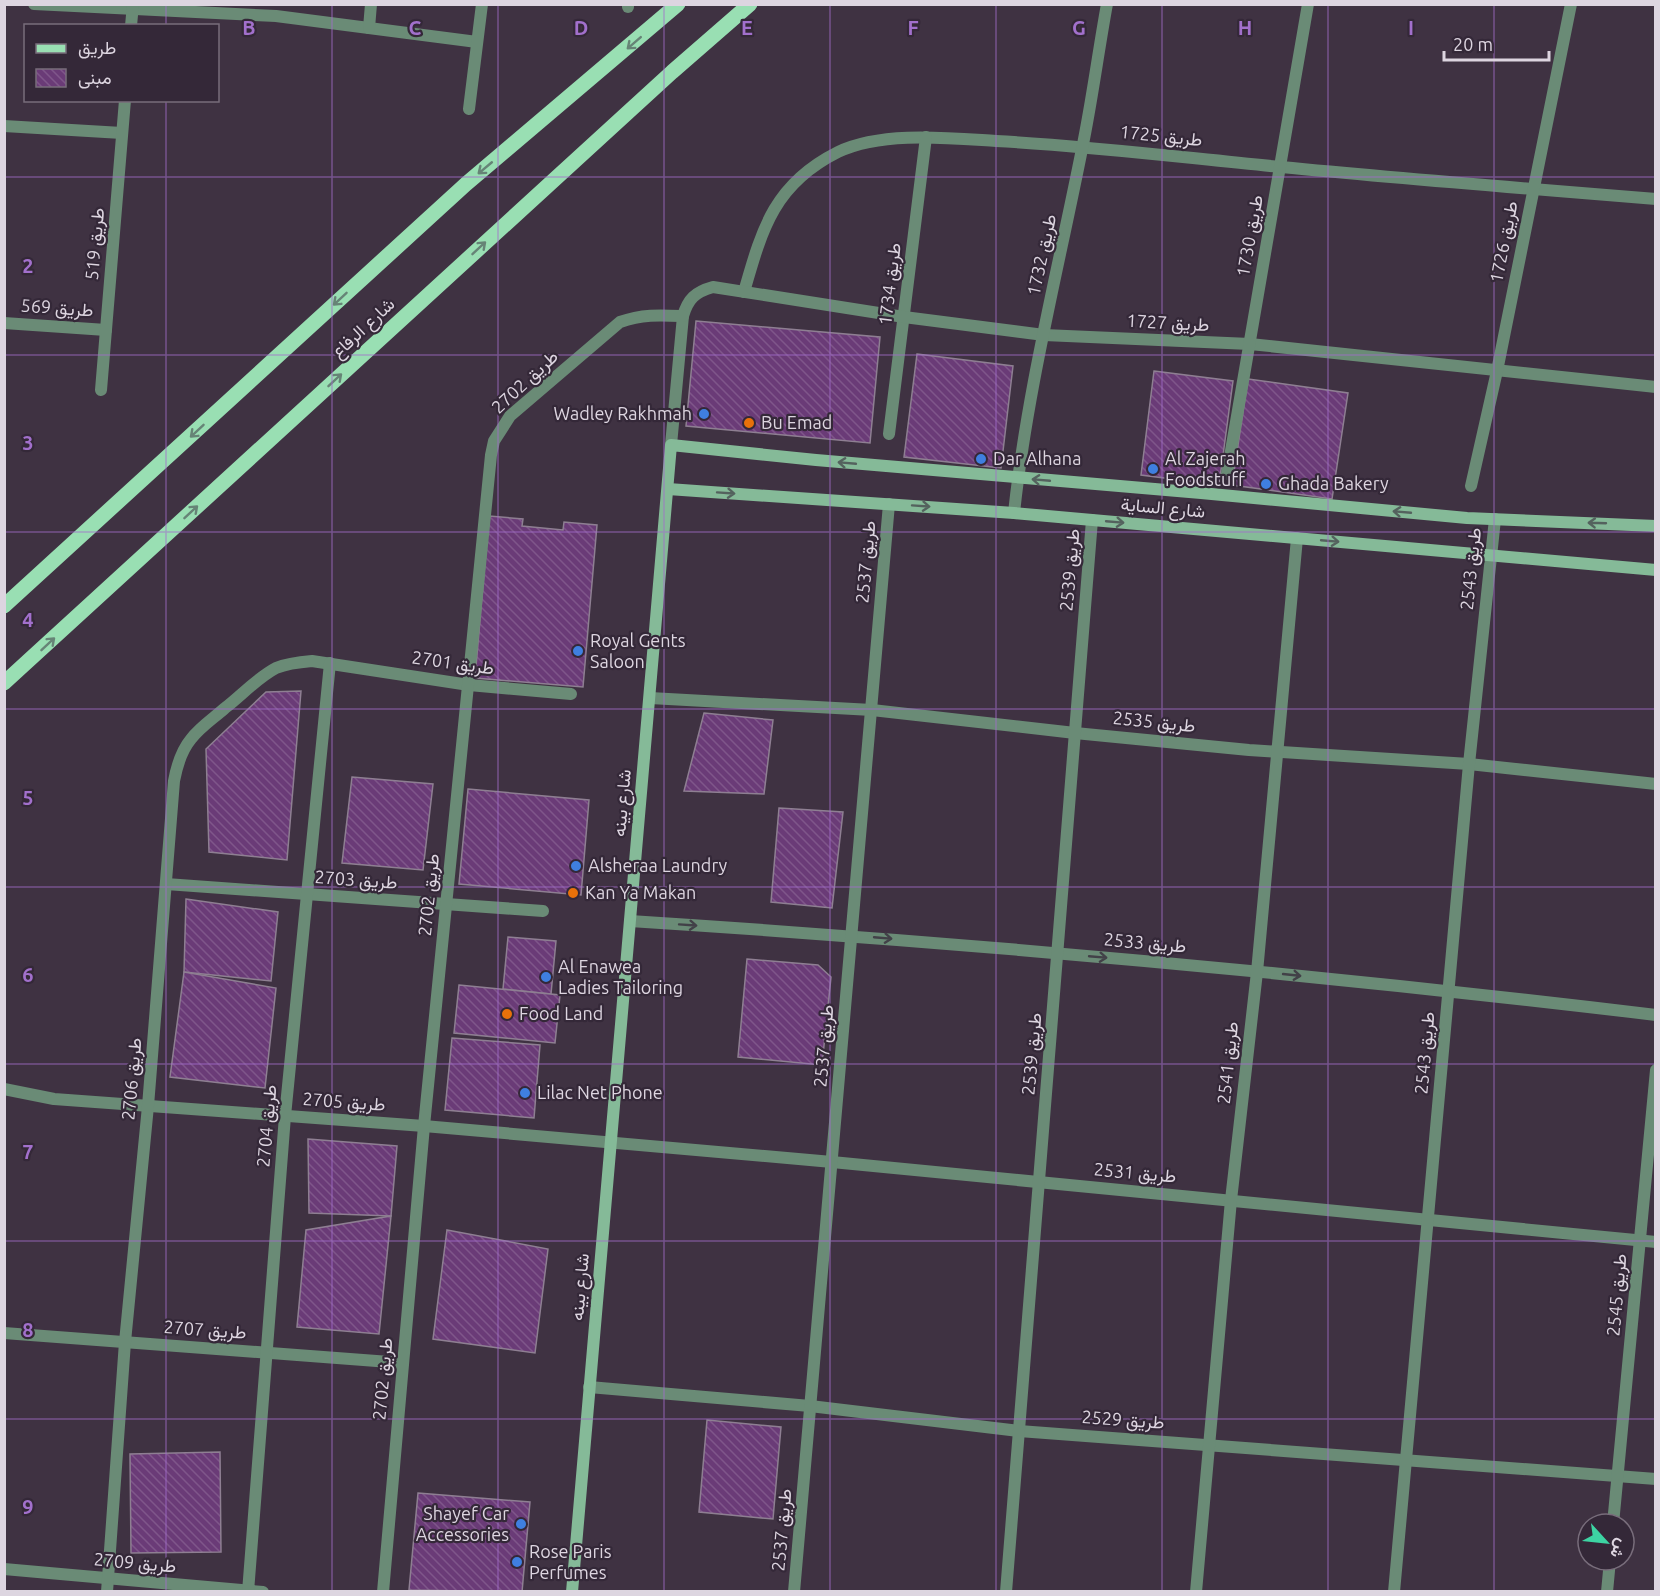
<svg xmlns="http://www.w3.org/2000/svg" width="1660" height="1596" font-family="Ubuntu,Vazirmatn,sans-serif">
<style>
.building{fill:url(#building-back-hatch);stroke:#8e7f92;stroke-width:1.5}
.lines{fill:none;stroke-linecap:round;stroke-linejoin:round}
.street{stroke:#6a8b76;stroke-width:12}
.secondary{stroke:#85ba98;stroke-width:12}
.primary{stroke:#99dfb3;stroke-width:15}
.oneway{stroke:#668476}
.oneway2{stroke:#54625e}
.oneway3{stroke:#424148}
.grid{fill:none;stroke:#a270cc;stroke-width:1.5;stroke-opacity:0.55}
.shop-dot{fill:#3f7fe0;stroke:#342838;stroke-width:2}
.food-dot{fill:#e8710a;stroke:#342838;stroke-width:2}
.labels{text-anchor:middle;stroke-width:4.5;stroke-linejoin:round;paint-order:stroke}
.street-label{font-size:18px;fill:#ddd5e0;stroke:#342838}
.poi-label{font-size:18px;fill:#ddd5e0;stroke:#342838;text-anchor:start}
.grid-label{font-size:20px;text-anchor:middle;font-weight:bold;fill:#a270cc;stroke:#342838;stroke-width:4.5;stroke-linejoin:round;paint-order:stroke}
</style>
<defs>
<pattern id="building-back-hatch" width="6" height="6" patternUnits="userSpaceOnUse" patternTransform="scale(1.5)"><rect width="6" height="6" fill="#6a3b77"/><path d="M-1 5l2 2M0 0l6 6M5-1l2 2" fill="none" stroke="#7f568a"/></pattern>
</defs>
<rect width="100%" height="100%" fill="#3f3242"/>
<!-- building -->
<g class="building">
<polygon points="696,321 880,337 870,443 686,426"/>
<polygon points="917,354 1013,366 1001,468 904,457"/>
<polygon points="1154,371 1233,381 1219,485 1141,475"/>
<polygon points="1248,379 1348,393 1332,499 1232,485"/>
<polygon points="489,516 523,519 522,526 563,530 564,522 597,525 583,687 475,678"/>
<polygon points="301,691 287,860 209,852 206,749 266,692"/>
<polygon points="704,713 773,720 764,794 684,791"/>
<polygon points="352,777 433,784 423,870 342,863"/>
<polygon points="468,789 589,800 581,895 459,884"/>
<polygon points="779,808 843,812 832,908 771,902"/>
<polygon points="186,899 278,912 271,981 184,972"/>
<polygon points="508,937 556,941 551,994 503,989"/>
<polygon points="747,959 818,965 831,977 822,1065 738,1057"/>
<polygon points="184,972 276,988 265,1088 170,1077"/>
<polygon points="459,985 560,995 555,1043 454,1033"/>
<polygon points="452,1038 540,1045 534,1118 445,1110"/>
<polygon points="308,1139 397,1146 391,1216 309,1213"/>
<polygon points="391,1216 379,1334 297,1327 306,1230"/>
<polygon points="447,1230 548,1249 535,1353 433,1339"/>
<polygon points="707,1420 781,1427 773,1519 699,1512"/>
<polygon points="220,1452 221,1552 131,1553 130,1454"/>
<polygon points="418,1493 530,1502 522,1592 409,1590"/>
</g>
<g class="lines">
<!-- street -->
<g class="street">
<polyline points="34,4 276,16 477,42"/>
<polyline points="628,7 628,4"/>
<polyline points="131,26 133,4"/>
<polyline points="369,28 371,4"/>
<polyline points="469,109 482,4"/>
<polyline points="4,126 122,133"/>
<path d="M744,292C762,229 774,184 838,152C882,131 948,138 996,141C1092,146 1186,158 1281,167C1406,179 1531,189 1656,199"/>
<polyline points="4,323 106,330"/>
<polyline points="101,390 125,100"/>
<polyline points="889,434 926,137"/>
<path d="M671,445L683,316C688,299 695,292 713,287L904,317L1044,335L1250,344L1656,387"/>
<polyline points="1227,474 1308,4"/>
<polyline points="1471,486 1497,371 1571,4"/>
<path d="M1014,513C1027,391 1058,270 1082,149C1092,101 1098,53 1107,4"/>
<polyline points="650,698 872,710 1075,733 1249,750 1469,764 1656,784"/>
<polyline points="166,884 543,911"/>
<path d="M630,921C973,943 1315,974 1656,1015"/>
<polyline points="4,1089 54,1099 424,1126 832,1162 1656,1242"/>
<polyline points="4,1333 403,1363"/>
<polyline points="589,1387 810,1406 1019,1431 1656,1479"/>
<polyline points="1613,1524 1656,1070"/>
<polyline points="4,1569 263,1592"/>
<path d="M107,1592L125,1342L148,1106L174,781C177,765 181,751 191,739C200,727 214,718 225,708C242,695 257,678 276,668C288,663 300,662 312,661L469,685L571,694"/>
<polyline points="248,1592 285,1116 330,663"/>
<path d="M383,1592L424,1126L491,455L494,441L510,416L620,322C642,314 660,315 683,316"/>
<polyline points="794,1592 889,504"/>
<polyline points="1006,1592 1092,520"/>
<polyline points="1196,1592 1231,1200 1257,972 1297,538"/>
<polyline points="1394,1592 1469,764 1495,519"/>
<polyline points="1607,1592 1610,1560"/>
</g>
<!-- secondary -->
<g class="secondary">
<polyline points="668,489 1014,513 1656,570"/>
<polyline points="572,1592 671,445 816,460 1201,493 1467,518 1656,526"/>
</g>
<!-- primary -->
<g class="primary">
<polyline points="4,606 466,184 678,4"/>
<polyline points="4,683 672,72 750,4"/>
</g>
</g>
<!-- one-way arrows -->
<defs><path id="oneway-shaft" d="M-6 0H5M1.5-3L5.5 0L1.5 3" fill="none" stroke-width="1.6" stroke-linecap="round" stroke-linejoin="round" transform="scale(1.5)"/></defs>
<g class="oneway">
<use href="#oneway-shaft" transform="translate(634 43) rotate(139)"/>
<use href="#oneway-shaft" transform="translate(485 168) rotate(140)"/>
<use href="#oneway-shaft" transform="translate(479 248) rotate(-43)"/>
<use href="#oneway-shaft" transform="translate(340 299) rotate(137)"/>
<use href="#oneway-shaft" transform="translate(335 380) rotate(-43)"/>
<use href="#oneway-shaft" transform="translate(197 431) rotate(137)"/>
<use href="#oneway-shaft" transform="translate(191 512) rotate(-43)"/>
<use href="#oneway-shaft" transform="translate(48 644) rotate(-43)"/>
</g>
<g class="oneway2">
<use href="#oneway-shaft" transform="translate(847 463) rotate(-175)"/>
<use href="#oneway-shaft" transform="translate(1041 480) rotate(-175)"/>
<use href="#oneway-shaft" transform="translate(726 493) rotate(4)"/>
<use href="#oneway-shaft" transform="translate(921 506) rotate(4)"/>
<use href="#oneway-shaft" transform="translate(1402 512) rotate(-175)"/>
<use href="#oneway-shaft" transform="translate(1115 522) rotate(5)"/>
<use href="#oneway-shaft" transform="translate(1597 523) rotate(-178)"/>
<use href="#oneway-shaft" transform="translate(1330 541) rotate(5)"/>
</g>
<g class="oneway3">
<use href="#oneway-shaft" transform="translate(688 925) rotate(4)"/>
<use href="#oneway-shaft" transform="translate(883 938) rotate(5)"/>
<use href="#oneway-shaft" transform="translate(1098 957) rotate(5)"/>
<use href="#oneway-shaft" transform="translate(1292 975) rotate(6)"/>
</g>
<!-- grid -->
<path class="grid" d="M166,4V26M332,4V1592M498,4V1592M664,4V1592M830,4V1592M996,4V1592M1162,4V1592M1328,4V1592M1494,4V1592M166,100V1592M4,177H1656M4,355H1656M4,532H1656M4,709H1656M4,887H1656M4,1064H1656M4,1241H1656M4,1419H1656"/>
<!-- markers -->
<g class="shop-dot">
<circle cx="704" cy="414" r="6"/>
<circle cx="981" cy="459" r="6"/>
<circle cx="1153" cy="469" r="6"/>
<circle cx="1266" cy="484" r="6"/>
<circle cx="578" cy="651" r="6"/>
<circle cx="576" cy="866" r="6"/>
<circle cx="546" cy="977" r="6"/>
<circle cx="525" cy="1093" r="6"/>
<circle cx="521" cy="1524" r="6"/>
<circle cx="517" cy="1562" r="6"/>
</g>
<g class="food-dot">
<circle cx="749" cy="423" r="6"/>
<circle cx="573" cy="893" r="6"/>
<circle cx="507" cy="1014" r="6"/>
</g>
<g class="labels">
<!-- street labels -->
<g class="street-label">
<text transform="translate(1161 136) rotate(6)" y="6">طريق 1725</text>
<text transform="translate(1250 236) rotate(-80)" y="6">طريق 1730</text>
<text transform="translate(1504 242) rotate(-79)" y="6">طريق 1726</text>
<text transform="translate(95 244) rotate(-85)" y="6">طريق 519</text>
<text transform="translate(1042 255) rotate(-78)" y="6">طريق 1732</text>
<text transform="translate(890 284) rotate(-83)" y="6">طريق 1734</text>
<text transform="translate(57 308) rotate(4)" y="6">طريق 569</text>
<text transform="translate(1168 323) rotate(3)" y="6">طريق 1727</text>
<text transform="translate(363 328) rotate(-43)" y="6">شارع الرفاع</text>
<text transform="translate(525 382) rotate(-43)" y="6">طريق 2702</text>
<text transform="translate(1163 508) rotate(5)" y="6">شارع الساية</text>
<text transform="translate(866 562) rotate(-85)" y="6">طريق 2537</text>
<text transform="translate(1471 569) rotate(-84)" y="6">طريق 2543</text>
<text transform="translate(1070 570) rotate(-85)" y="6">طريق 2539</text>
<text transform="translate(453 663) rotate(8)" y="6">طريق 2701</text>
<text transform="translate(1154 722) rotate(6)" y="6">طريق 2535</text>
<text transform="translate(622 803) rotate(-85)" y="6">شارع بينه</text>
<text transform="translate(356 880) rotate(4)" y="6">طريق 2703</text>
<text transform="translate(429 895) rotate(-84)" y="6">طريق 2702</text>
<text transform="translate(1145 943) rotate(5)" y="6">طريق 2533</text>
<text transform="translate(824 1046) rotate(-85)" y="6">طريق 2537</text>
<text transform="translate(1425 1053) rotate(-85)" y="6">طريق 2543</text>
<text transform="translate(1032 1054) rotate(-85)" y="6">طريق 2539</text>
<text transform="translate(1228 1063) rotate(-84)" y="6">طريق 2541</text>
<text transform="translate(132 1079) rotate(-85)" y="6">طريق 2706</text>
<text transform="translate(344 1102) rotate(4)" y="6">طريق 2705</text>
<text transform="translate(267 1126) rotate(-85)" y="6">طريق 2704</text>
<text transform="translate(1135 1173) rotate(5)" y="6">طريق 2531</text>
<text transform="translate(580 1287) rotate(-85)" y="6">شارع بينه</text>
<text transform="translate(1617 1295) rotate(-85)" y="6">طريق 2545</text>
<text transform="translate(205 1330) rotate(4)" y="6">طريق 2707</text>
<text transform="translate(383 1379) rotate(-85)" y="6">طريق 2702</text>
<text transform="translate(1123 1420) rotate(4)" y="6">طريق 2529</text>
<text transform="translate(782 1530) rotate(-85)" y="6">طريق 2537</text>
<text transform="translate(135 1563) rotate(5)" y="6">طريق 2709</text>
</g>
<!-- poi labels -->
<g class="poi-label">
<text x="692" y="420" text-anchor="end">Wadley Rakhmah</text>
<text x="761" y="429">Bu Emad</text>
<text x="993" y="465">Dar Alhana</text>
<text x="1165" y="465">Al Zajerah<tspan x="1165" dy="21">Foodstuff</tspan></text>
<text x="1278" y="490">Ghada Bakery</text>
<text x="590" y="647">Royal Gents<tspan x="590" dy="21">Saloon</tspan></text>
<text x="588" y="872">Alsheraa Laundry</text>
<text x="585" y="899">Kan Ya Makan</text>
<text x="558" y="973">Al Enawea<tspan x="558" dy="21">Ladies Tailoring</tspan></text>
<text x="519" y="1020">Food Land</text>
<text x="537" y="1099">Lilac Net Phone</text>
<text x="509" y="1520" text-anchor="end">Shayef Car<tspan x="509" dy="21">Accessories</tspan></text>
<text x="529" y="1558">Rose Paris<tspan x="529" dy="21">Perfumes</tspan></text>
</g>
</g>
<g class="grid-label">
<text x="249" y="35">B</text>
<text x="415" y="35">C</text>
<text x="581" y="35">D</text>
<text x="747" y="35">E</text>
<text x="913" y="35">F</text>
<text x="1079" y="35">G</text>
<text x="1245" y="35">H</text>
<text x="1411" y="35">I</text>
<text x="28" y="273">2</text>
<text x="28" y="450">3</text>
<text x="28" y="627">4</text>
<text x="28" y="805">5</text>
<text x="28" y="982">6</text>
<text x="28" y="1159">7</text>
<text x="28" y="1337">8</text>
<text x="28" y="1514">9</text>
</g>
<!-- border -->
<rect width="1660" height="1596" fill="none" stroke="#ddd5e0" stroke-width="12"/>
<!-- legend -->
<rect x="24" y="24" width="195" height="78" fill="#342838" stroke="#786d7b" stroke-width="1.5"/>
<rect x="36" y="44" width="30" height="9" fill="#99dfb3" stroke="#786d7b" stroke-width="1.5"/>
<text x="78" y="54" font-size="18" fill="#ddd5e0">طريق</text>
<rect x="36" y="69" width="30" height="18" fill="url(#building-back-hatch)" stroke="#786d7b" stroke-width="1.5"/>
<text x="78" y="84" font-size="18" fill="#ddd5e0">مبنى</text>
<!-- north arrow -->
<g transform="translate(1606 1542) rotate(117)"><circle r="28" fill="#342838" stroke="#786d7b" stroke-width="1.5"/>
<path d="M0-4.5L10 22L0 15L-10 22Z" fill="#3dd4a3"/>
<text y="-9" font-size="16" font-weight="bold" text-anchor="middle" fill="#ddd5e0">ش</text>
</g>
<!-- scale -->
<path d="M1444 51v9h105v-9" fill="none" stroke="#ddd5e0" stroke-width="3"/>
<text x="1453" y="51" font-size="18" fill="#ddd5e0" stroke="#342838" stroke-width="4.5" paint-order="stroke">20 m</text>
</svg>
